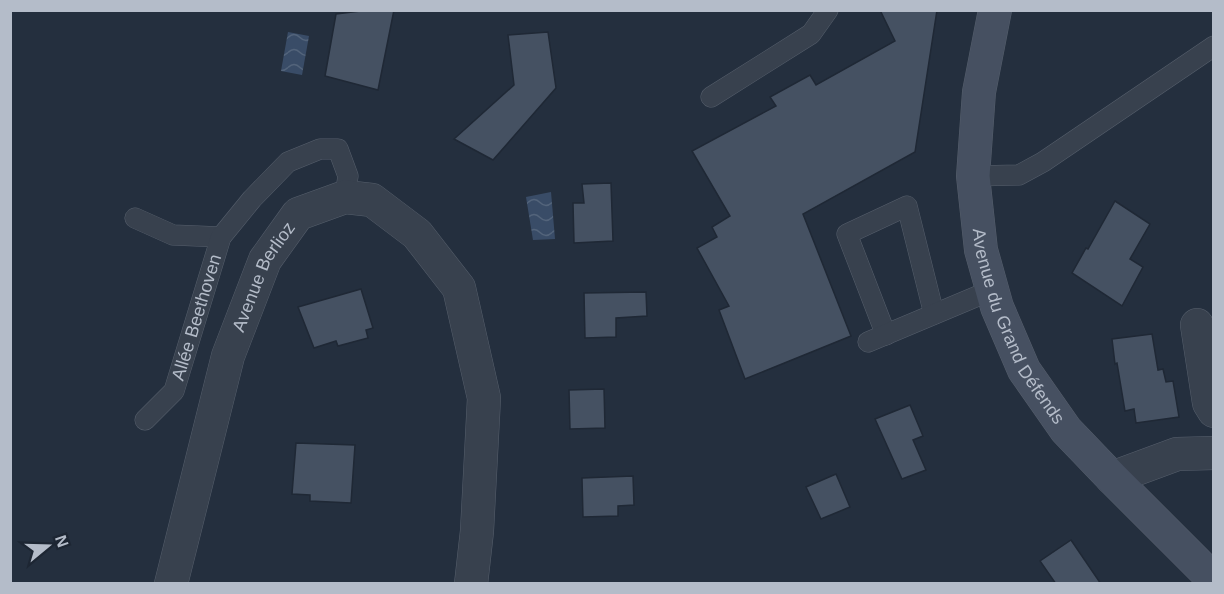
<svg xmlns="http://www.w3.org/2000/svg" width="1224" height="594" font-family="Helvetica,sans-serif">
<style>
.water{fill:url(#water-waves)}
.building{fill:#455162;stroke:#1f2835;stroke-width:1.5}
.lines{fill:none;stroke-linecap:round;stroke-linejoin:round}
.lane-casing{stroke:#565f6c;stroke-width:21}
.street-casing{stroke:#565f6c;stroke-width:34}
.secondary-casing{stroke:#565f6c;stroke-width:34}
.lane{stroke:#38414e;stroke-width:20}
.street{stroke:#38414e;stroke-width:33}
.secondary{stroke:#465061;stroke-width:33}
.labels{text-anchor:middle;stroke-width:4.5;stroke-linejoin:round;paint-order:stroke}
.street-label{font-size:18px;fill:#b4bcc9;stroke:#1d2633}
</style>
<defs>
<pattern id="water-waves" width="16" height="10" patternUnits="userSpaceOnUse" patternTransform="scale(1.5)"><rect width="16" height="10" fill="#394c67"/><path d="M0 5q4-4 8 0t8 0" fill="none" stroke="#53647b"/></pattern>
</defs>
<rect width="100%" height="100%" fill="#242f3e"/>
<!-- water -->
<g class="water">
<polygon points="288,32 309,36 302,75 281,71"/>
<polygon points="551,192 555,239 533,240 526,197"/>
</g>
<!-- building -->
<g class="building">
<polygon points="369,10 394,10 378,90 325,76 336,14"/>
<polygon points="880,10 937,10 915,152 803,214 851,336 745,379 719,310 729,306 697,248 717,237 712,227 730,216 692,151 776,106 770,97 810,75 816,85 895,41"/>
<polygon points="548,32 556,88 493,160 454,139 514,85 508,35"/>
<polygon points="611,183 613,241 574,243 573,203 584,203 582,184"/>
<polygon points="1115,201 1150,224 1130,259 1143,267 1122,306 1072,273 1086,248 1088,249"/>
<polygon points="361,289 373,328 366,330 368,338 338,346 336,341 314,348 298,307"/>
<polygon points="646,292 647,316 616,318 616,337 585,338 584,293"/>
<polygon points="1152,334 1158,370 1163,369 1166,382 1173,381 1179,417 1136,423 1134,409 1125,411 1117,363 1115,364 1112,339"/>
<polygon points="604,389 605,428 570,429 569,390"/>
<polygon points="910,405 923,436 913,440 926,470 902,479 875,419"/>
<polygon points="296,443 355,445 351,503 310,501 310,495 292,494"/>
<polygon points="836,474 850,507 821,519 806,487"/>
<polygon points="633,476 634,505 618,506 618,516 583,517 582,478"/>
<polygon points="1071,540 1101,584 1056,584 1040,561"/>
</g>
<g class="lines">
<defs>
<g id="lane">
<polyline points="711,97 811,34 828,10"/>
<polyline points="973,176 1019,175 1043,162 1214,46"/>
<polyline points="135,218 173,235 221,237"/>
<polyline points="886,335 847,234 907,206 934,314"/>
<polyline points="868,342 992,290"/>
<path id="s1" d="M145,420L174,391L221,237L252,199L288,162L320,149H338L348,176L345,197"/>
</g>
<g id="street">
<polyline points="1197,325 1209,403 1214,411"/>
<polyline points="1112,478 1177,454 1214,453"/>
<path id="s2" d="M171,584L228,356L265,260L298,214L345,197L372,200L417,234L459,288L484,398L477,531L471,584"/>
</g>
<g id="secondary">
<path id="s3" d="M995,10L979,92L973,176L981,250L997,307L1024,370L1066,430L1112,478L1214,580"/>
</g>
</defs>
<!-- lane casing -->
<use href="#lane" class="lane-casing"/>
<!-- street casing -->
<use href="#street" class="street-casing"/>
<!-- secondary casing -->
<use href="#secondary" class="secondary-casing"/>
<!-- lane -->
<use href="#lane" class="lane"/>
<!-- street -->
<use href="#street" class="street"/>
<!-- secondary -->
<use href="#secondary" class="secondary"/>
</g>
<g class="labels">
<!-- street labels -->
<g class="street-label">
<text dy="6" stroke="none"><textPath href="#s2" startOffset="322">Avenue Berlioz</textPath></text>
<text dy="6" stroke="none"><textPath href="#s1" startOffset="118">Allée Beethoven</textPath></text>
<text dy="6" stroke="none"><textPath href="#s3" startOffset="327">Avenue du Grand Défends</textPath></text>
</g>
</g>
<!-- border -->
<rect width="1224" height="594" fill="none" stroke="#b4bcc9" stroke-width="24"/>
<!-- north arrow -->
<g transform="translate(48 546) rotate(71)" stroke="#1d2633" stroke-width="4.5" paint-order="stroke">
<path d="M0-4.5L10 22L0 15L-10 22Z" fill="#b4bcc9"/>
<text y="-9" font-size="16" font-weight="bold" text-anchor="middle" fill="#b4bcc9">N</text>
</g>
</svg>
